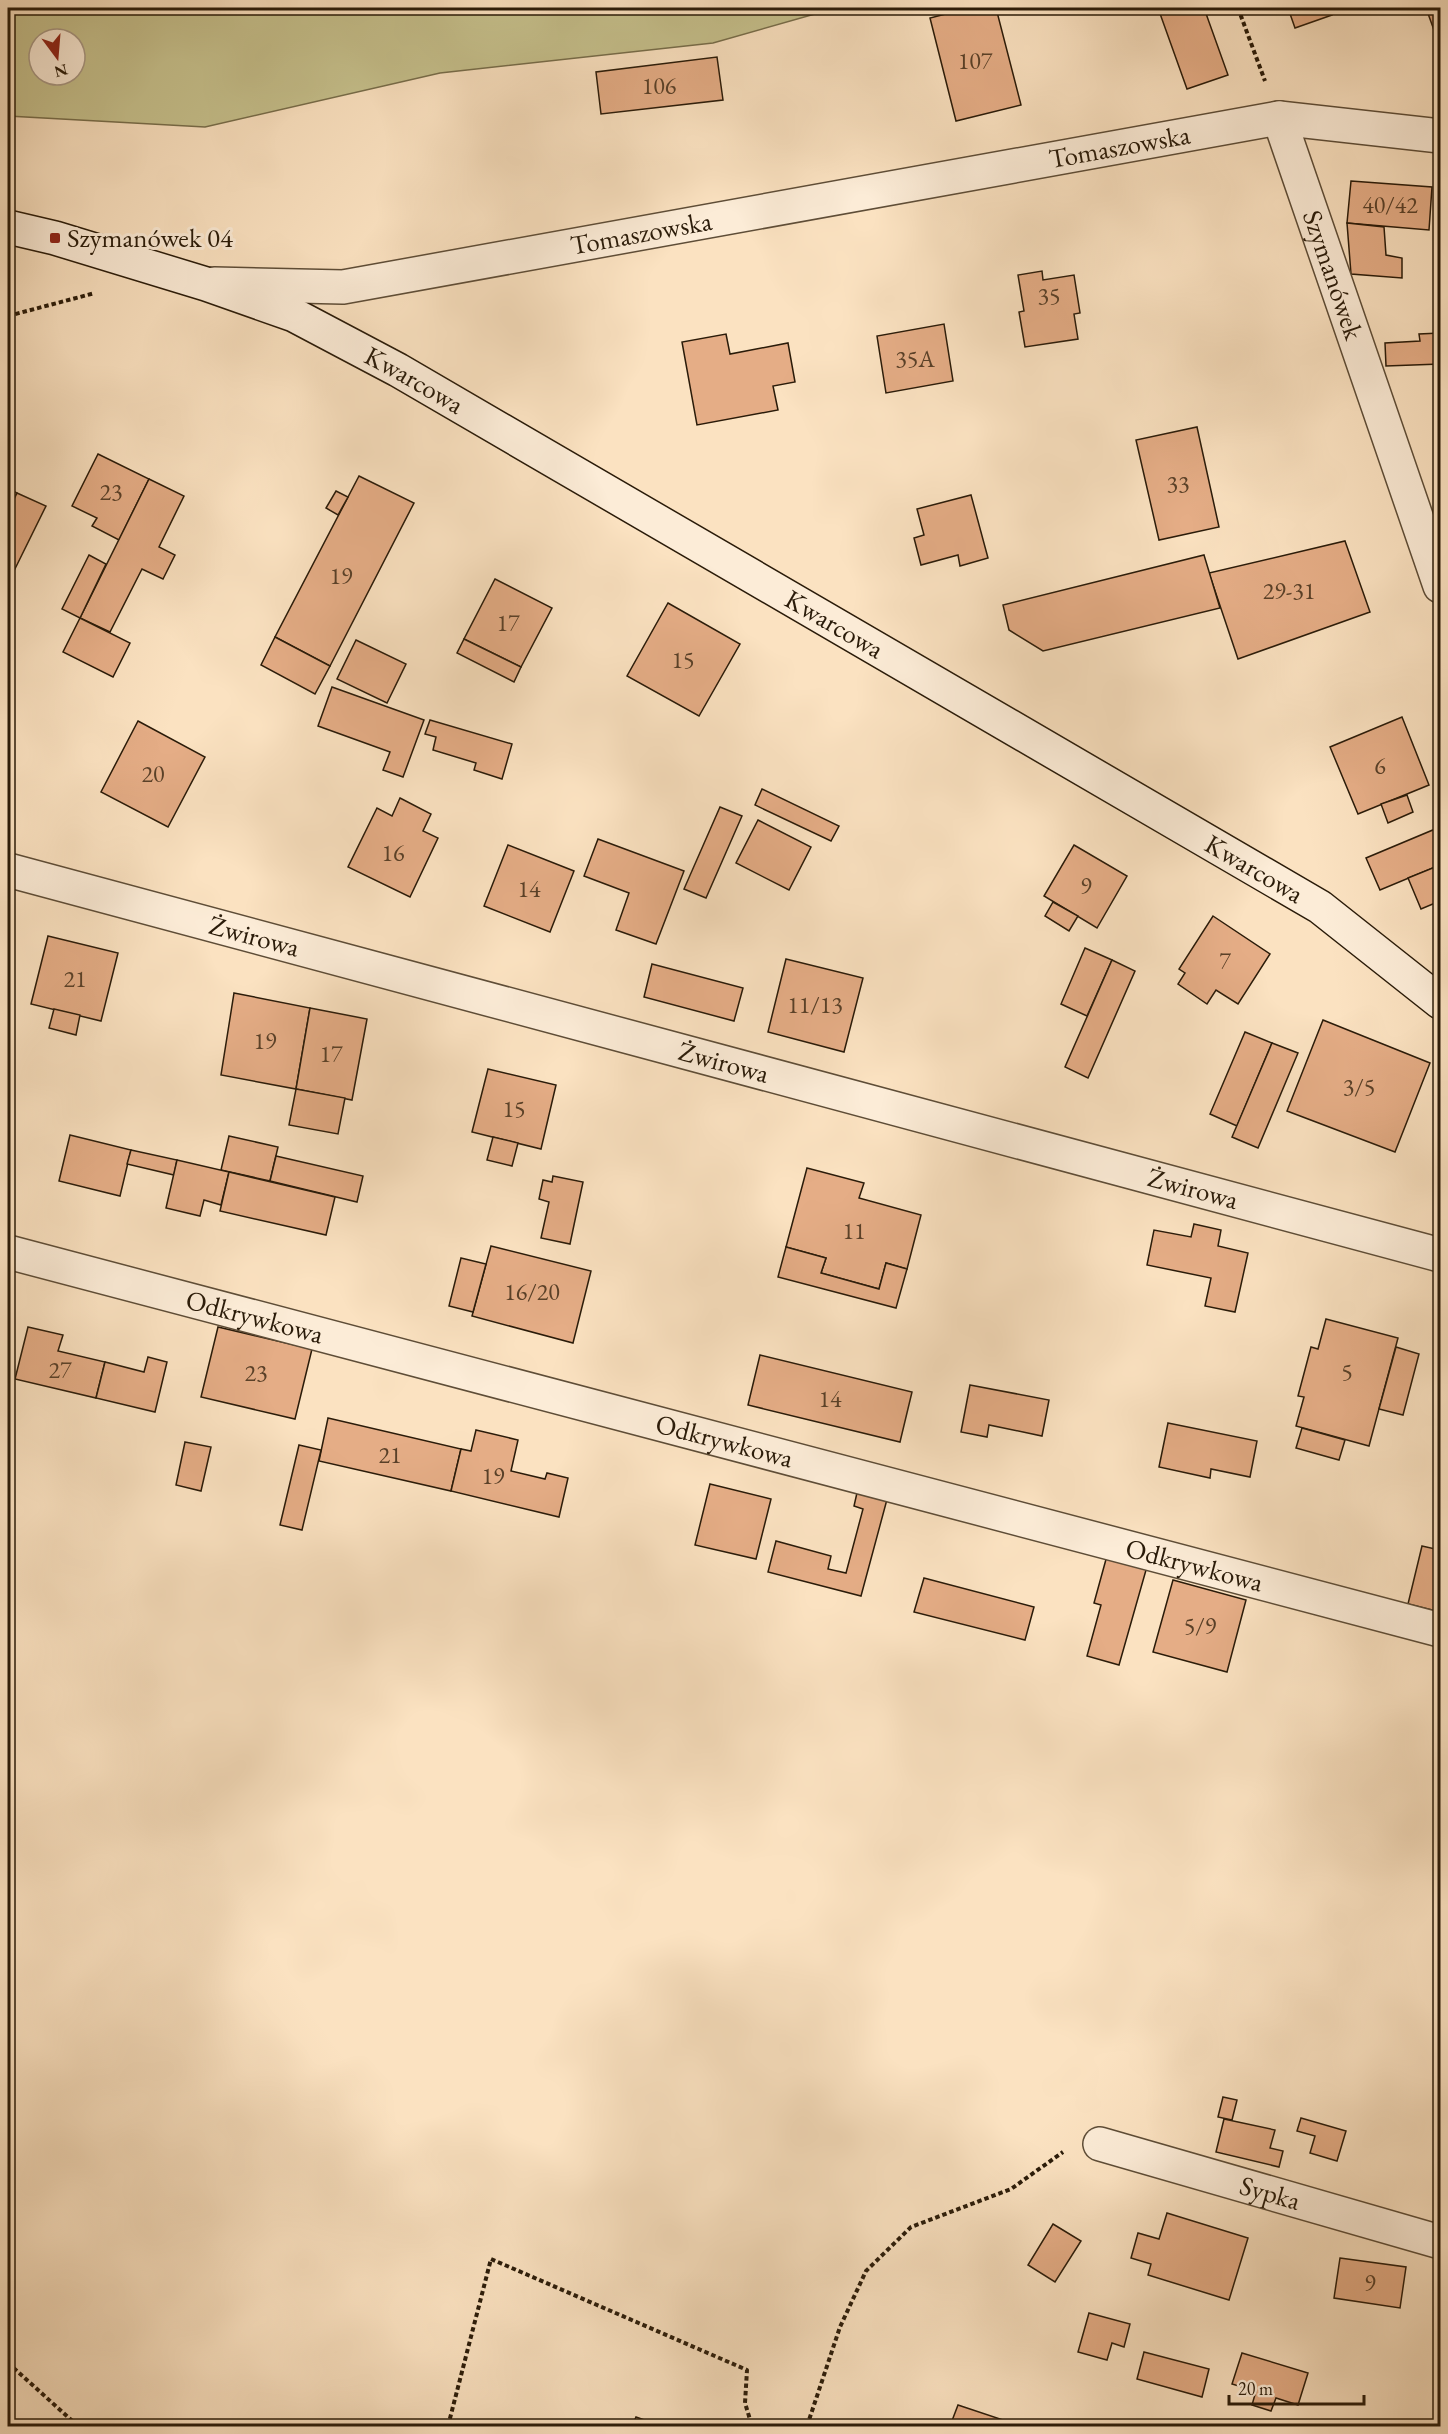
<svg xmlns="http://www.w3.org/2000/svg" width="1448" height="2434" font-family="'EB Garamond',serif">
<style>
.green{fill:#c6c18d;stroke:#786e4b;stroke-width:1.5;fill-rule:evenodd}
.building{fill:#e5ad86;stroke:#2a1b09;stroke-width:1.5}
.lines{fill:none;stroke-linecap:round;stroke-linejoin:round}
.street-casing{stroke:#5e4d37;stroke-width:36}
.secondary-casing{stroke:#2a1b09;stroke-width:36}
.path{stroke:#2a1b09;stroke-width:4;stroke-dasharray:4.5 3;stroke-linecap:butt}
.street{stroke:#fcecd7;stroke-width:33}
.secondary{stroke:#fcecd7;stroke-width:33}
.poi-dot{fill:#8f2418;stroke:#fcecd7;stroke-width:2}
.labels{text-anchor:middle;stroke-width:6;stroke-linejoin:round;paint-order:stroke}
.number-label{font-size:24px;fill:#594028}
.street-label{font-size:27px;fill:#2a1b09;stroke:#fcecd7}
.poi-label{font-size:27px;fill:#2a1b09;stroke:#fcecd7;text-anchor:start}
</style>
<rect width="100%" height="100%" fill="#fbe2c1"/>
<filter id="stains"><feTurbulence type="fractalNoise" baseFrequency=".00333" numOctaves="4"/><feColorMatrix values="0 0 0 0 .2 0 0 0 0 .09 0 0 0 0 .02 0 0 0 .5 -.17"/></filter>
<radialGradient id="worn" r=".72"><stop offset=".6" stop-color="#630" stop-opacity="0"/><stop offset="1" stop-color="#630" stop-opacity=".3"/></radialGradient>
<!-- green -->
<path class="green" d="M8,8H836L713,43L440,73L205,127L8,116ZM39,39H75V75H39Z"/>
<!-- building -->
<g class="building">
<polygon points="969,8 996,8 1021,105 956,121 930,18"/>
<polygon points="1158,8 1204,8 1228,75 1187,89"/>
<polygon points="1288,8 1329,8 1332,15 1295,28"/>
<polygon points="1426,8 1440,8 1440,44 1439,44"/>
<polygon points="717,57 723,100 601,114 596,72"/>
<polygon points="1351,181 1432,187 1429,230 1347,223"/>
<polygon points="1347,223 1384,227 1386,255 1402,258 1402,278 1351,274"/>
<polygon points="1042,271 1043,280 1074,275 1080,313 1074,314 1078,339 1025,347 1019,312 1024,311 1018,275"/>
<polygon points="944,324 953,381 886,393 877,336"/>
<polygon points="1440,333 1440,364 1386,366 1385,343 1420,341 1419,334"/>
<polygon points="726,334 730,354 788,343 795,382 773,386 778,410 697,425 682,342"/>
<polygon points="1197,427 1219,527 1159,540 1136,440"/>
<polygon points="98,454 149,479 119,540 92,526 97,518 72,506"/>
<polygon points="359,476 414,503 330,666 275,637"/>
<polygon points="149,479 184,496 159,547 175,555 163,579 142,569 110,632 80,618"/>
<polygon points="8,488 17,493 8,512"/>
<polygon points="336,491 348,497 338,515 326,508"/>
<polygon points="17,493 46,506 8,583 8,512"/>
<polygon points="971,495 988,558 960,566 958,555 921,565 914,538 924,535 917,509"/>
<polygon points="1345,541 1370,612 1238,659 1209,573"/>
<polygon points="89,555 106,564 80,618 62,609"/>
<polygon points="1204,555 1220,608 1043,651 1009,630 1003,605"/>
<polygon points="495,579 552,608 521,667 464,639"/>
<polygon points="668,603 740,644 699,716 627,676"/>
<polygon points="80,618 130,643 113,677 63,652"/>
<polygon points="275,637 330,666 315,694 261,665"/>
<polygon points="464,639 521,667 514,682 457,653"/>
<polygon points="356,640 406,664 387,703 337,679"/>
<polygon points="332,687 424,720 403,777 383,770 390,752 318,726"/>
<polygon points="1402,717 1429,785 1358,814 1330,747"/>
<polygon points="430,720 512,744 502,779 474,770 476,763 433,750 436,737 425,734"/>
<polygon points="138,721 205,757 168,827 101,792"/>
<polygon points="762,789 839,826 831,841 755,805"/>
<polygon points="1407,795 1413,812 1388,823 1381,804"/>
<polygon points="400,798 431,814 423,831 438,838 410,897 348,867 377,808 392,816"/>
<polygon points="720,807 742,816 706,898 684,889"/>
<polygon points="758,820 811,847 789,890 736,863"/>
<polygon points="1440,827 1440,865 1380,890 1366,858"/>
<polygon points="598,839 684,871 656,944 616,930 629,893 584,876"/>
<polygon points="508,845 574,871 550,932 484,906"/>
<polygon points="1074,845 1127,876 1097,928 1044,896"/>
<polygon points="1440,865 1440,901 1421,909 1408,878"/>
<polygon points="1053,902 1078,916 1069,931 1045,916"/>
<polygon points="1213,916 1270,954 1238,1004 1216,990 1207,1004 1178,984 1185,973 1179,969"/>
<polygon points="48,936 118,953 101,1021 31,1004"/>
<polygon points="1085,948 1112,960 1087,1016 1061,1004"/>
<polygon points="786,959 863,978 844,1052 768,1032"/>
<polygon points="1112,960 1135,971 1088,1078 1065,1067"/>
<polygon points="652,964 743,988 734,1021 644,997"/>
<polygon points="234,993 310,1008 296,1089 221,1075"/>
<polygon points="8,1004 13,1005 8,1028"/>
<polygon points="310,1008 367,1019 352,1100 296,1089"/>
<polygon points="54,1009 80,1015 76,1035 49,1028"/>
<polygon points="1323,1020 1430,1063 1395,1152 1287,1111"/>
<polygon points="1245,1032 1272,1043 1237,1126 1210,1114"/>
<polygon points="1272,1043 1298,1053 1258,1148 1232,1137"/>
<polygon points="488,1069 556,1085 541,1149 472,1132"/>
<polygon points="296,1089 345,1098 338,1134 289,1125"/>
<polygon points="70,1135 131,1150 120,1196 59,1181"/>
<polygon points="229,1136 278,1147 270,1181 221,1170"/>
<polygon points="493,1137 518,1143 512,1166 487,1160"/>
<polygon points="131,1150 177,1160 174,1175 127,1164"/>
<polygon points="276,1156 363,1176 357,1202 270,1181"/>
<polygon points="177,1160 229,1172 221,1205 204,1200 200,1216 166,1208"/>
<polygon points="807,1168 864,1183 859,1198 921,1215 907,1269 886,1263 879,1289 821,1273 826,1258 786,1247"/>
<polygon points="229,1172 335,1197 326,1235 220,1211"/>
<polygon points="553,1176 583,1182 570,1244 541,1238 549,1202 539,1199 543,1180 552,1182"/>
<polygon points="1194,1224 1221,1230 1218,1246 1248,1253 1235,1312 1205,1306 1211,1278 1147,1265 1154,1230 1191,1237"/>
<polygon points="491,1246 591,1271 573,1343 472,1316"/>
<polygon points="786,1247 826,1258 821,1273 879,1289 886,1263 907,1269 896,1308 778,1277"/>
<polygon points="461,1258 486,1264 473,1312 449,1306"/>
<polygon points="1326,1319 1398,1338 1369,1446 1296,1426 1304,1397 1298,1396 1311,1347 1318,1349"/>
<polygon points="28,1327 63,1335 58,1351 105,1362 96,1398 15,1379"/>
<polygon points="218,1327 312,1349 295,1419 201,1397"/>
<polygon points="1396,1347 1419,1354 1403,1415 1379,1409"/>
<polygon points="760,1355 912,1392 900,1442 748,1405"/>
<polygon points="148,1357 167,1362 155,1412 96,1398 105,1362 144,1372"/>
<polygon points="970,1385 1049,1400 1042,1436 989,1425 987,1437 961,1432"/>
<polygon points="328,1418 461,1449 451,1491 319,1461"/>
<polygon points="1168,1423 1257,1441 1250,1477 1211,1469 1210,1478 1159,1467"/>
<polygon points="1302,1428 1345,1440 1339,1460 1296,1448"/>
<polygon points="476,1430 518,1440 511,1471 545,1479 547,1473 568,1478 559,1517 451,1491 461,1449 471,1451"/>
<polygon points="185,1442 211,1447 201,1491 176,1485"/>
<polygon points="299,1445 321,1450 302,1530 280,1525"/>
<polygon points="710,1484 771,1499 756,1559 695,1545"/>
<polygon points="859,1484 889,1492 861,1596 768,1572 776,1541 831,1556 828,1569 846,1573 863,1509 854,1506"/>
<polygon points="1422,1546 1440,1550 1440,1612 1408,1604"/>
<polygon points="1108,1552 1148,1563 1119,1665 1087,1656 1101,1605 1094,1603"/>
<polygon points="924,1578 1034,1607 1025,1640 914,1612"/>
<polygon points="1173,1580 1246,1600 1227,1672 1153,1652"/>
<polygon points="1223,2097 1237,2100 1232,2120 1218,2117"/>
<polygon points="1301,2118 1346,2131 1337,2161 1310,2153 1315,2136 1297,2131"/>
<polygon points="1224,2119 1275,2130 1270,2148 1283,2151 1279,2167 1216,2152"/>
<polygon points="1167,2213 1248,2238 1229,2300 1148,2275 1151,2264 1131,2258 1138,2233 1159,2239"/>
<polygon points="1053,2224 1081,2241 1055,2282 1028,2265"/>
<polygon points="1340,2258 1406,2267 1400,2308 1334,2298"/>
<polygon points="1089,2313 1130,2324 1124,2347 1112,2343 1107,2360 1078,2352"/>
<polygon points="1144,2352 1209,2369 1202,2397 1137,2379"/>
<polygon points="1242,2353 1308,2373 1298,2405 1276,2398 1271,2411 1252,2405 1256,2391 1232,2384"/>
<polygon points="958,2405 1021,2426 950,2426"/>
<polygon points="636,2417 661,2426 632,2426"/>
</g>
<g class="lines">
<defs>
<g id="street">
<path id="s1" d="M1279,118L1440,586"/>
<path id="s2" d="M214,284L343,287L1279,118L1440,136"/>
<path id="s3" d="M8,870L1440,1255"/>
<path id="s4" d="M8,1252L1440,1630"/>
<path id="s5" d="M1100,2144L1440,2242"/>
</g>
<g id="secondary">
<path id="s6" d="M8,227L55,238L206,284L294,315L398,370L1320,907L1440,1002"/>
</g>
</defs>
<!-- street casing -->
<use href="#street" class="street-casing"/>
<!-- secondary casing -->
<use href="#secondary" class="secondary-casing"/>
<!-- path -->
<g class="path">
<polyline points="1238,8 1265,81"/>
<polyline points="8,316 95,293"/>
<polyline points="8,2363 78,2426"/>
<polyline points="448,2426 491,2259 747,2370 745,2403 752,2426"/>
<polyline points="807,2426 840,2327 866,2271 911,2227 1011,2189 1063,2152"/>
</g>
<!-- street -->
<use href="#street" class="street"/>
<!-- secondary -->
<use href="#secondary" class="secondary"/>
</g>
<!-- markers -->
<rect class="poi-dot" x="49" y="232" width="12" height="12" rx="3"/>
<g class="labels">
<!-- number labels -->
<g class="number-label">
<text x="975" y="69">107</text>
<text x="659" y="94">106</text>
<text x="1390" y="213">40/42</text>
<text x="1049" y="304">35</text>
<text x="915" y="367">35A</text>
<text x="1178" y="492">33</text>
<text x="111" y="500">23</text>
<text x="341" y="584">19</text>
<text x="1289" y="599">29-31</text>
<text x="508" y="631">17</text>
<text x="683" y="668">15</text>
<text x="1380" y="774">6</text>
<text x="153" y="782">20</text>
<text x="393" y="861">16</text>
<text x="1086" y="894">9</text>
<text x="529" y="897">14</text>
<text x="1225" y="969">7</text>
<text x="75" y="987">21</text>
<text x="815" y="1013">11/13</text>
<text x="265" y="1049">19</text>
<text x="331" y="1062">17</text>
<text x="1359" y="1095">3/5</text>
<text x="514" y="1117">15</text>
<text x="854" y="1239">11</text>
<text x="532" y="1300">16/20</text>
<text x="60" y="1378">27</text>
<text x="1347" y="1380">5</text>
<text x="256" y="1381">23</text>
<text x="830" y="1407">14</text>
<text x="390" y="1463">21</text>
<text x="493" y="1484">19</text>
<text x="1200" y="1634">5/9</text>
<text x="1370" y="2291">9</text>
</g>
<!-- street labels -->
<g class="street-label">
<text dy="9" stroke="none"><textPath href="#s2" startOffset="918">Tomaszowska</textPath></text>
<text dy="9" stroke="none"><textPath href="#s2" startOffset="432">Tomaszowska</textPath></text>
<text dy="9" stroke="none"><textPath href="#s1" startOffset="166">Szymanówek</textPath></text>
<text dy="9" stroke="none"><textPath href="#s6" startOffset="436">Kwarcowa</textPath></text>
<text dy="9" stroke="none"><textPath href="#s6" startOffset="922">Kwarcowa</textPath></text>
<text dy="9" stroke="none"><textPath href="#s6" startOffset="1408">Kwarcowa</textPath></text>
<text dy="9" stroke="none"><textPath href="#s3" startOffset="255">Żwirowa</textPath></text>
<text dy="9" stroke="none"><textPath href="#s3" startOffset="741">Żwirowa</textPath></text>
<text dy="9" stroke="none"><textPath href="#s3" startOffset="1227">Żwirowa</textPath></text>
<text dy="9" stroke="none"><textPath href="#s4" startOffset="255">Odkrywkowa</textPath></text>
<text dy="9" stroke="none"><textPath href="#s4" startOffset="741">Odkrywkowa</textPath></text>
<text dy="9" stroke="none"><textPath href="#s4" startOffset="1227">Odkrywkowa</textPath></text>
<text dy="9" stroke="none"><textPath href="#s5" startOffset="177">Sypka</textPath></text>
</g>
<!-- poi labels -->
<g class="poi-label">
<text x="67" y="247">Szymanówek 04</text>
</g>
</g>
<!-- margin -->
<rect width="1448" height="2434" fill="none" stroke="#fbe2c1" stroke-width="30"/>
<rect x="9" y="9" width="1430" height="2416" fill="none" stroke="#2a1b09" stroke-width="3"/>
<rect x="15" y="15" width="1418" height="2404" fill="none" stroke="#2a1b09" stroke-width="1.5"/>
<!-- north arrow -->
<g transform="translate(57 57) rotate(164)"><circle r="28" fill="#fcecd7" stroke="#a89885" stroke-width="1.5"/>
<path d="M0-4.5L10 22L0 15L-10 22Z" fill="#8f2418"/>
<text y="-9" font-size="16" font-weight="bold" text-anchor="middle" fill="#2a1b09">N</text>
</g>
<!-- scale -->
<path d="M1229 2395v9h135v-9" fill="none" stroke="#2a1b09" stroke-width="3"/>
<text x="1238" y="2395" font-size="18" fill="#2a1b09" stroke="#fcecd7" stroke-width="4.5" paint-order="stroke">20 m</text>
<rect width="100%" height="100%" filter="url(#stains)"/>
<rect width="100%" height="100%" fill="url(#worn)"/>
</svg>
